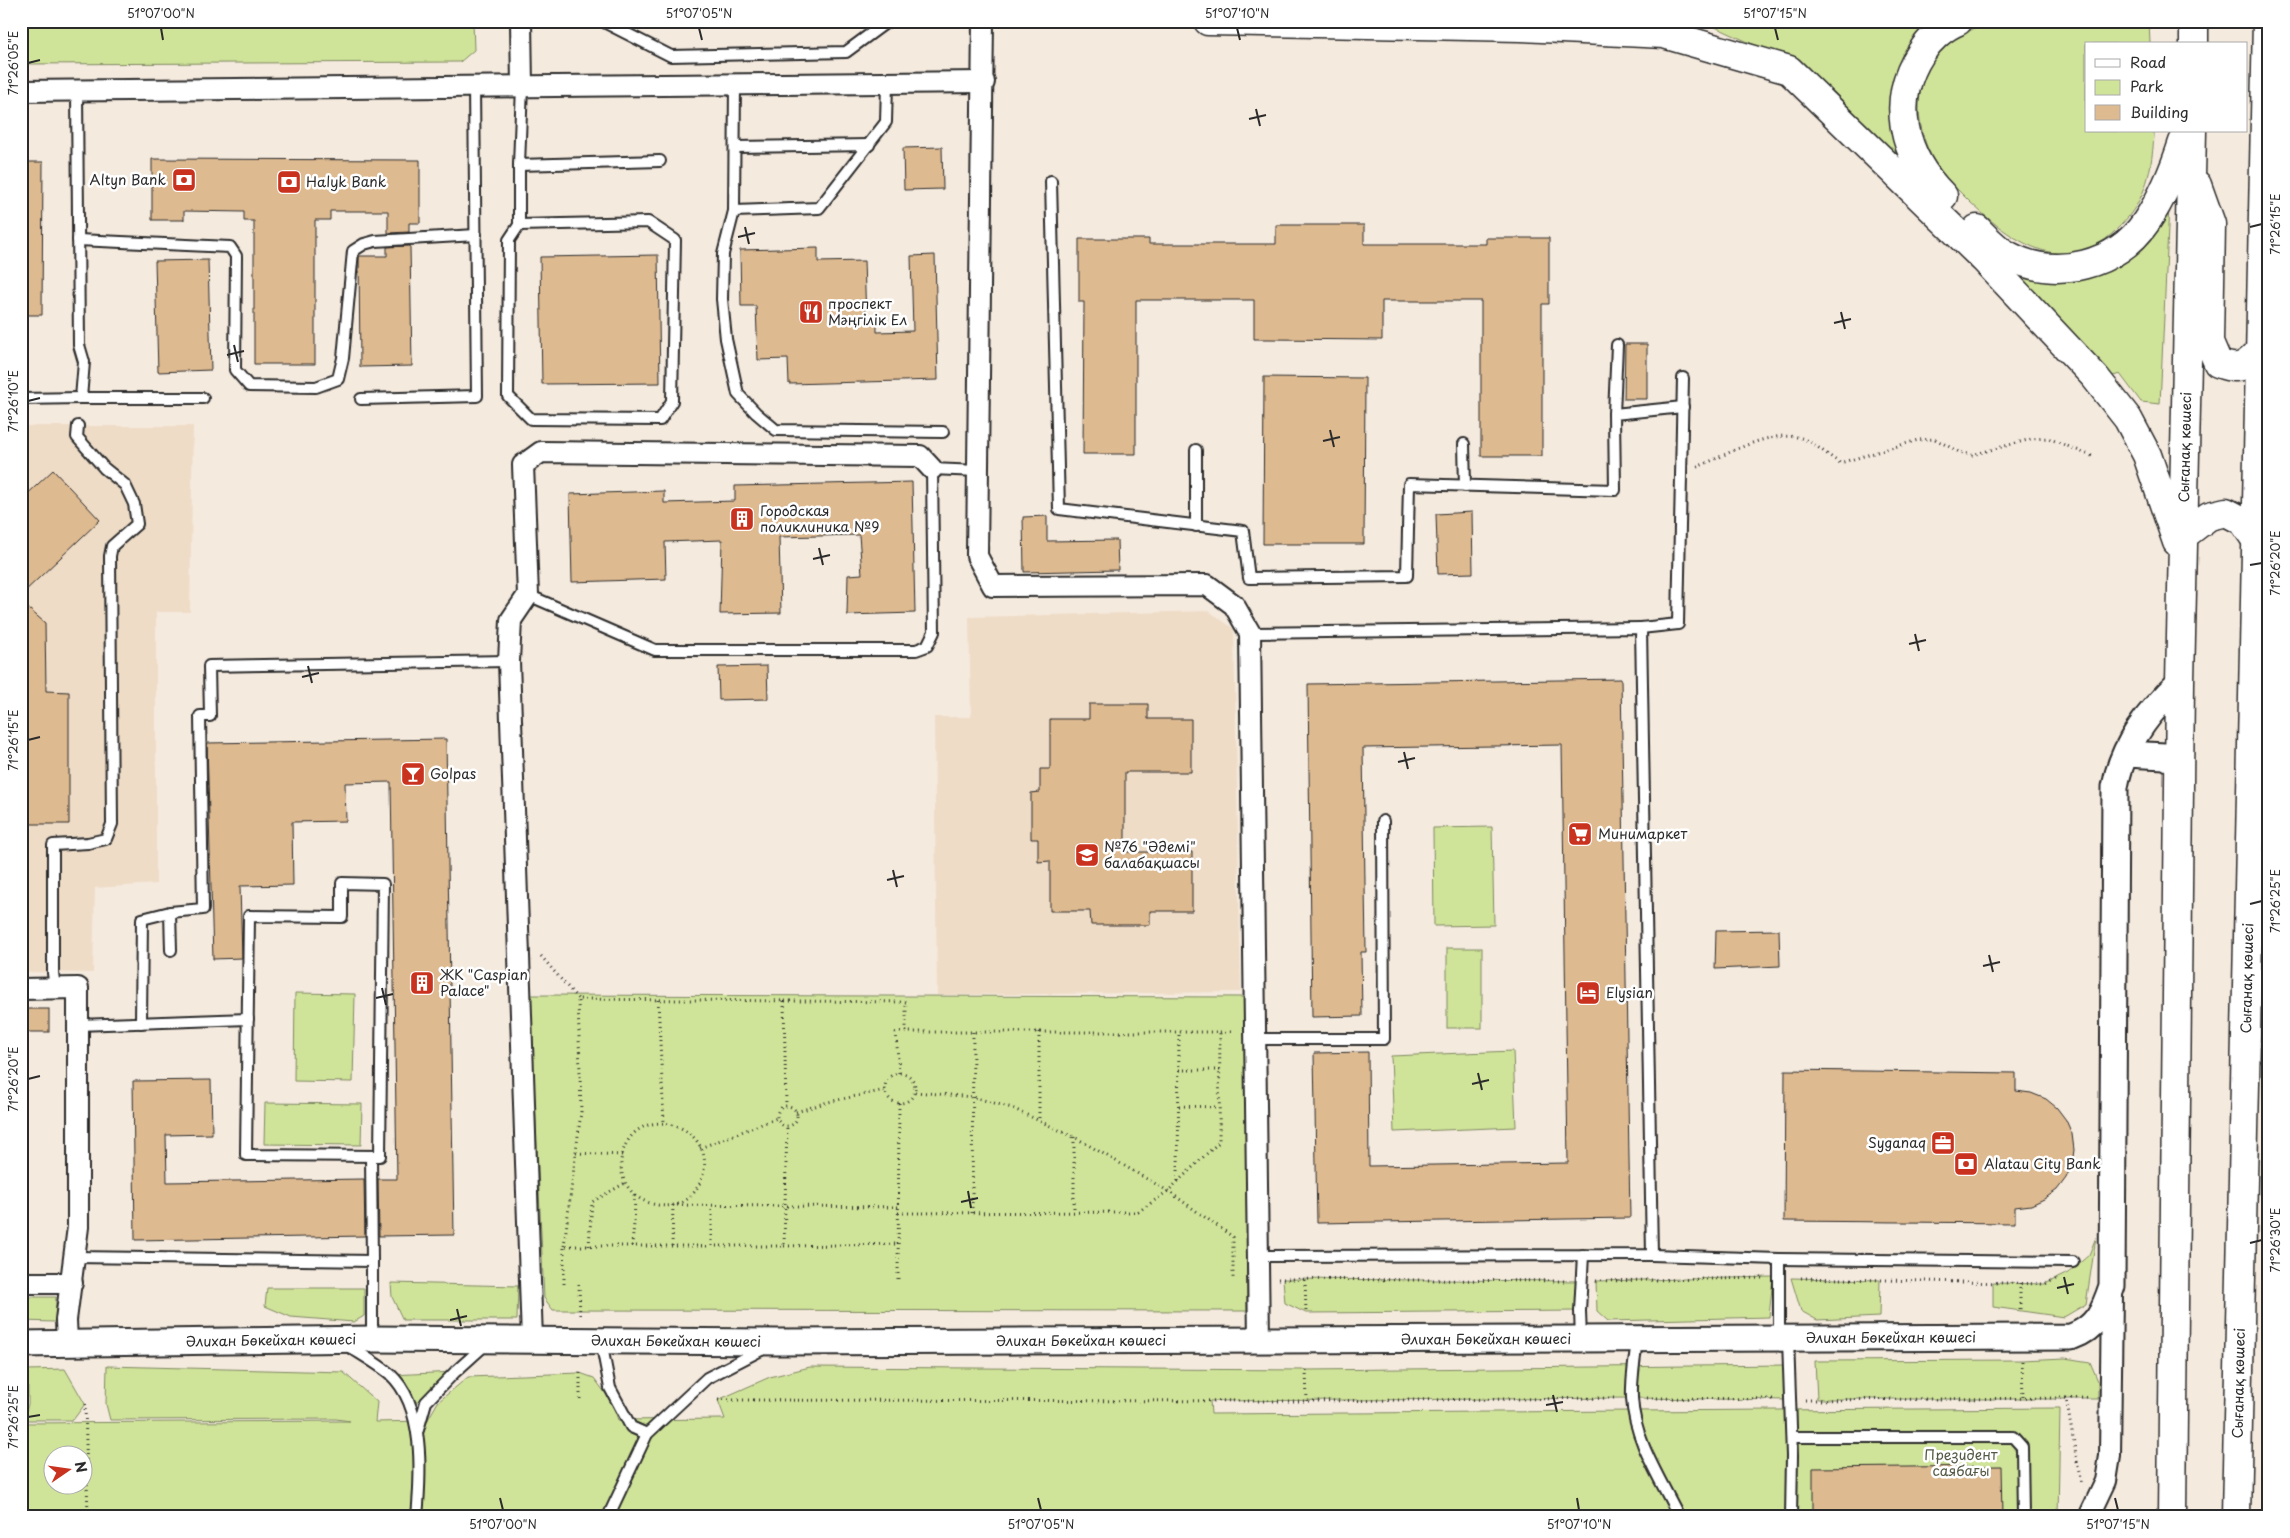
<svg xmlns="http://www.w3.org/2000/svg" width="2290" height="1538" font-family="'Playpen Sans',sans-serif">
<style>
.built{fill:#eedcc7}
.green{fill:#d0e499;stroke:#7e8862;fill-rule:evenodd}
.building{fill:#deba90;stroke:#2b2b2b}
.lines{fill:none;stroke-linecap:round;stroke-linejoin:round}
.service-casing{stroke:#2b2b2b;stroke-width:14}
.minor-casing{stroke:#2b2b2b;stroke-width:24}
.tertiary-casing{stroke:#2b2b2b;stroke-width:29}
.secondary-casing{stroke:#2b2b2b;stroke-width:31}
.path{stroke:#2b2b2b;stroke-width:3;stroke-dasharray:1 4;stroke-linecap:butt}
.service{stroke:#fff;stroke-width:10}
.minor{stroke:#fff;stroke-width:20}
.tertiary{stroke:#fff;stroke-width:25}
.secondary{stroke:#fff;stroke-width:28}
.ticks{fill:none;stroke:#2b2b2b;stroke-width:2}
.labels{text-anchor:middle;stroke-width:5;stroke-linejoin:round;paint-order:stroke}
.poi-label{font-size:14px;fill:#2b2b2b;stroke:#fff;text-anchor:start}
.street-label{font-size:14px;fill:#2b2b2b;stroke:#fff}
.park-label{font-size:14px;fill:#545946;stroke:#fff}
.neatline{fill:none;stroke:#2b2b2b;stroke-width:2}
.ticks-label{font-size:12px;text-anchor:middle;fill:#2b2b2b}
</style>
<rect width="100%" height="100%" fill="#f5eade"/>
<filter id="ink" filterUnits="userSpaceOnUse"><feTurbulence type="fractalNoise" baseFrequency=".02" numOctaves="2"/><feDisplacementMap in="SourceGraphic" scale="10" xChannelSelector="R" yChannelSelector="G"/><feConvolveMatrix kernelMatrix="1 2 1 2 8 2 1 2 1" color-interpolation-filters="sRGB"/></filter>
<g filter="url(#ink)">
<!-- built -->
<g class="built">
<polygon points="21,426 193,426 190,612 156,612 156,884 95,888 93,973 21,972"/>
<polygon points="1209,611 1234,629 1241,992 937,995 934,717 971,717 969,617"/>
</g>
<!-- green -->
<g class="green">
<polygon points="1702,21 1934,21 1910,48 1909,167 1830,88 1779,56"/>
<path d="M1999,21H2149L2150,44H2086V131H2154V136C2151,176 2145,203 2115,231C2065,280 2010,240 1970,202C1954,186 1937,170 1928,149C1902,86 1935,34 1999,21Z"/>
<polygon points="473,22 474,50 460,62 21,64 21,25"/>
<polygon points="2169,205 2160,404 2141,402 2120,374 2106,378 2005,270 2047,279"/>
<polygon points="1492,827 1494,925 1434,926 1433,828"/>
<rect x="1447" y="948" width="35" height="80"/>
<polygon points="295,993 355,994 353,1082 294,1081"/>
<polygon points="530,995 1245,997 1247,1311 553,1310 544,1298"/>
<polygon points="1513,1051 1516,1127 1394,1132 1391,1056"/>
<polygon points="265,1103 362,1104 361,1145 264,1144"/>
<polygon points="2096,1237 2086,1304 2064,1317 1993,1307 1993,1283 2045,1284 2068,1273 2089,1255"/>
<polygon points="1773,1277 1769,1317 1608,1321 1597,1311 1596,1281"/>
<polygon points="1791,1278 1880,1280 1879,1317 1817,1320 1801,1311"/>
<polygon points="1283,1279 1581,1281 1580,1311 1306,1313 1285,1303"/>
<polygon points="391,1283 518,1286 517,1320 403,1320 392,1297"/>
<polygon points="267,1288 364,1288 364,1316 354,1322 291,1317 265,1306"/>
<polygon points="21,1297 56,1297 55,1322 21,1321"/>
<polygon points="2065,1358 2090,1362 2098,1381 2098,1399 1817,1399 1815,1361 2022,1360"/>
<path d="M1789,1365L1790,1400L1632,1398L1210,1401L1211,1414L2060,1408L2058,1517H21V1423L350,1421L336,1419L110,1420L106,1404L107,1366L343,1372L377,1402L375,1422L427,1421L438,1402L468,1377L580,1373L594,1378L612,1402L618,1420L725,1419L718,1400L770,1377L810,1367L1306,1370ZM52,1456H82V1486H52Z"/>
<polygon points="65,1369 85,1404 73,1420 24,1420 28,1404 28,1370"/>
<polygon points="455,1372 426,1402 410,1402 391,1375"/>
</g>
<!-- building -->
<g class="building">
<polygon points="942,147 943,189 904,190 903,148"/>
<polygon points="152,159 420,160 420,223 409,223 409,232 388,233 388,211 330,211 330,220 315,220 315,364 254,364 254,221 244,221 244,212 184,211 184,220 152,220"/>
<polygon points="21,162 43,162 42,315 21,315"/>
<polygon points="1276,225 1364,225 1364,244 1486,244 1486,238 1549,238 1549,304 1542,304 1542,456 1481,456 1481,301 1382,301 1382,340 1268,339 1254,339 1254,300 1136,300 1136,454 1083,454 1084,302 1079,302 1079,239 1149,239 1149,244 1276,244"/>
<polygon points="410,246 412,366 360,367 359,256 387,256 387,247"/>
<polygon points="818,248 818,262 864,261 866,319 877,318 877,332 913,331 911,256 935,255 938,380 789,384 788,359 758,360 756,306 741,306 740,250"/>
<polygon points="658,255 660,383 542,384 540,257"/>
<polygon points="208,260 211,370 158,372 155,261"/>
<polygon points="1625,344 1647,344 1647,399 1624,399"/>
<polygon points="1264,377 1365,378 1364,544 1263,544"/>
<polygon points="53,470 100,520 21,595 21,500"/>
<polygon points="912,482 915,613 847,615 848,575 862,574 859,535 779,537 781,613 720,614 722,540 665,542 666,579 572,582 570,494 664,491 664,503 735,501 735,486"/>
<polygon points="1472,512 1473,573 1438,574 1436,514"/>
<polygon points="1047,516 1047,541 1117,540 1118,570 1024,572 1023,517"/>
<polygon points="21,602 45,623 46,691 69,692 69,824 21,824"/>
<polygon points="767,666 768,699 719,700 718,667"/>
<polygon points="1621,679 1630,1218 1317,1223 1314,1053 1368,1052 1369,1166 1568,1163 1562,745 1363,748 1366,952 1361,952 1362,1016 1312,1017 1308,684"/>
<polygon points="1089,704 1148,704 1148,719 1191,719 1191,772 1125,772 1125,852 1192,852 1192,911 1150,911 1150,925 1091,925 1090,911 1050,911 1050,861 1038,862 1038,839 1031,839 1031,793 1040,792 1040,769 1050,769 1050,719 1089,719"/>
<polygon points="446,739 454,1235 379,1236 378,1179 397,1179 391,782 345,783 346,821 292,822 293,885 240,886 242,958 213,959 207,743"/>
<polygon points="1779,930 1780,966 1715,969 1716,931"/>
<rect x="21" y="1009" width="28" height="23"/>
<polygon points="1785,1070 2016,1073 2016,1091 2031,1093 2046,1099 2057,1108 2066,1120 2072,1134 2074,1150 2072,1164 2066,1178 2057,1190 2044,1199 2031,1205 2015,1207 2015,1223 1784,1221"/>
<polygon points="211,1080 212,1134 166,1135 167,1182 364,1179 365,1236 135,1240 133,1081"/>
<polygon points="2001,1466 2002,1517 1813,1517 1813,1468"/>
</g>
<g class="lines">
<defs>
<g id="service">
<polyline points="602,21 671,56 846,52 888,21"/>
<polyline points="735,84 734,211 819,208 886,122 887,84"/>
<polyline points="522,86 519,165 660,161"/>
<polyline points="77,91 79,345 84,362 81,398 203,398"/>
<polyline points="735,147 869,145"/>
<polyline points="519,165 519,225 509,240 508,396 531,419 660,420 672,401 675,240 648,222 519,225"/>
<polyline points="1051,181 1059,509 1243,531 1249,578 1407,576 1409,484 1615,490 1614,414 1683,407"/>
<polyline points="734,211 723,254 722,299 726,339 738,394 756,413 776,430 943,432"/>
<polyline points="78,240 230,247 236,256 235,370 249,386 316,387 338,379 343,358 353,251 364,244 375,241 476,235"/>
<polyline points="21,399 81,398"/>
<polyline points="361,399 477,396 474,86"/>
<polyline points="1614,414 1617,345"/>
<polyline points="1464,444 1465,486"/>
<polyline points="1196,450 1196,526"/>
<polyline points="528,595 655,650 916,650 927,646 934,632 932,469 978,471"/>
<polyline points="1641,628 1678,624 1683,378"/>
<polyline points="1250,633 1641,628 1652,1255 1257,1256"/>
<polygon points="342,883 383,884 380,1156 246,1155 249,916 342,917"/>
<polyline points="170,912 203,909 200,716 210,716 209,666 509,661"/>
<polyline points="55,988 53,973 53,845 88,843 106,839 112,824 110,556 112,546 137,524 134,504 125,485 104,468 77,437 78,426"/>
<polyline points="141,1023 142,919 170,912 171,950"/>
<polyline points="78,1025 248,1019"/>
<polyline points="1255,1039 1384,1039 1383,821"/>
<polyline points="371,1156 372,1261"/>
<polyline points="1652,1255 1779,1259 2073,1262"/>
<polyline points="74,1257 372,1261 372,1338"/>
<polyline points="1779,1338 1779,1259"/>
<polyline points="1581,1339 1580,1311 1583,1255"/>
<polyline points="1788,1339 1792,1456 1791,1517"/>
<path d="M1637,1340C1635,1359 1631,1379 1632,1398C1634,1440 1661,1480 1679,1517"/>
<polyline points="601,1341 610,1388 631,1427 647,1434"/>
<path d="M345,1344C360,1354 377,1363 390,1374C425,1406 421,1473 417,1517"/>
<polyline points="418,1430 426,1402 455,1372 486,1344"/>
<polyline points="1792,1437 2013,1437 2022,1447 2023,1517"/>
<polyline points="608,1517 647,1434 707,1378 765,1348"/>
</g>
<g id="minor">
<polyline points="521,21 522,86"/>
<polyline points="983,21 977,556 993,586 1207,585 1234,605 1250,633 1259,1341"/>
<polyline points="21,91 984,82"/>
<polyline points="21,989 78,988 78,1227 66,1320 67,1342"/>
<polyline points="21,1283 72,1283"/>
<polyline points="532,1340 509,661 511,620 528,595 523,465 541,452 920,456 932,469"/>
<polyline points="2089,1517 2106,1481 2110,1456 2112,1293"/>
</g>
<g id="tertiary">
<polyline points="2126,754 2165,756 2179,763"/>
<path id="s1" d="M21,1344L372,1339L777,1342L2071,1337C2097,1328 2104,1310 2112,1286L2115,787C2122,745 2149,711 2180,682"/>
</g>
<g id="secondary">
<polyline points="1208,21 1521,27 1664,34 1789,70 1984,259 2095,377 2128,419 2147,455 2177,542"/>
<polyline points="2194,44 2194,21"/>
<path d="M2197,185L2211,224L2209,342L2218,363C2240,372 2246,366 2261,350"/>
<path d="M1943,196C1903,156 1889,102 1921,53C1929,40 1943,27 1958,21"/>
<path d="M1977,229C1987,239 1997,250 2009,256C2056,281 2117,265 2146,222C2163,197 2174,170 2183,142"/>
<polyline points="2184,535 2209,516 2226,512 2243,521 2256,540"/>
<path id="s2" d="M2172,1517L2180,682L2192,131"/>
<path id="s3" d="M2236,1517L2267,21"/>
</g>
</defs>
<!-- service casing -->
<use href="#service" class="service-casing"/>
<!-- minor casing -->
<use href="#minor" class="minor-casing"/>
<!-- tertiary casing -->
<use href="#tertiary" class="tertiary-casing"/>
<!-- secondary casing -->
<use href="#secondary" class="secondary-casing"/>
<!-- path -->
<g class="path">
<path d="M1697,467C1727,455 1768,429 1801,438C1812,441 1830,457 1840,463L1918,440L1935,439L1959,452L1972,455L2031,439L2048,438L2094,457"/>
<polyline points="541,956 578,999"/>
<polyline points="658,1000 664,1123"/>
<polyline points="784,1001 786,1106"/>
<polyline points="1039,1032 1039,1121"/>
<polyline points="1179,1070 1220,1070"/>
<polyline points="899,1073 896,1032 1234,1032"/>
<circle cx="900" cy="1088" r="15"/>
<polyline points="915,1092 973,1097 1012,1108 1078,1139 1168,1191 1233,1237 1233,1278"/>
<polyline points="1179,1106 1219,1107"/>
<circle cx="787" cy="1116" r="10"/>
<polyline points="796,1112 828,1102 885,1090"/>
<polyline points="1074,1137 1074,1212"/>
<polyline points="700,1148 777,1118"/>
<polyline points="576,1153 622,1155"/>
<polyline points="1178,1181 1179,1032"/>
<polyline points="898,1213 1138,1212 1168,1191 1219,1142 1220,1032"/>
<polyline points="972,1213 973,1032"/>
<polyline points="564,1246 581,1112 578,999 906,1002 906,1032"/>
<polyline points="589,1246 592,1202 625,1183"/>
<path d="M632,1246C633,1231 636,1212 634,1197C633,1192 628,1188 626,1184C621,1175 620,1164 622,1154C640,1093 731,1132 697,1188C683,1212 654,1209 634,1195"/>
<polyline points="672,1246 673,1205 898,1207"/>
<polyline points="712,1246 712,1206"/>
<polyline points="784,1246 898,1244"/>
<polyline points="1801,1278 2045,1284 2056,1279"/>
<polyline points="898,1279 899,1103"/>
<polyline points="1278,1279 1567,1281"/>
<polyline points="1305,1280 1306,1313"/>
<polyline points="1596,1281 1765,1278"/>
<polyline points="2020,1283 2020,1312"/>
<polyline points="564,1284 564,1246 784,1246 787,1125"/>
<polyline points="579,1284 580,1318"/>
<polyline points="2022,1361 2023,1398"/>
<polyline points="1306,1370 1307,1401"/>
<polyline points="580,1373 580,1402"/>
<polyline points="1647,1398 1776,1399"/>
<polyline points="2066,1398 2090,1398"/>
<polyline points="718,1400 1307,1401 1616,1398"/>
<polyline points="1805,1400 2066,1398 2081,1484"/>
<polyline points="85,1404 88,1517"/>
</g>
<!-- service -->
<use href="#service" class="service"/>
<!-- minor -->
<use href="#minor" class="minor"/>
<!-- tertiary -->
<use href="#tertiary" class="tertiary"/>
<!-- secondary -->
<use href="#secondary" class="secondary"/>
</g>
</g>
<!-- ticks -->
<path class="ticks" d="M161,28L163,40M699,28L702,40M1237,28L1240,40M1775,28L1778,40M28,63L40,60M1256,109L1260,126M1249,119L1266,115M745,227L749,244M2250,227L2262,224M738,237L755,233M1841,312L1845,329M1834,323L1851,319M234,345L238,362M227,355L244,351M28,401L40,398M1330,430L1334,447M1323,441L1340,437M819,548L823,565M813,559L830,555M2250,565L2262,563M1915,634L1919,651M1909,644L1926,640M308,666L312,683M302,677L319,673M28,740L40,737M1404,752L1408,769M1398,762L1415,758M893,870L897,887M887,880L904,876M2250,904L2262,901M1989,955L1993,972M1983,966L2000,962M382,988L386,1005M376,998L393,994M1478,1073L1482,1090M28,1079L40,1076M1472,1084L1489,1080M968,1191L971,1208M961,1202L978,1198M2250,1243L2262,1240M2064,1277L2068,1294M2057,1288L2074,1284M457,1309L461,1326M450,1320L467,1316M1553,1395L1557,1412M1546,1405L1563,1402M28,1417L40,1415M500,1498L503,1510M1038,1498L1041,1510M1577,1498L1579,1510M2115,1498L2118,1510"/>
<!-- icons -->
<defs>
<symbol id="bank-square" viewBox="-11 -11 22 22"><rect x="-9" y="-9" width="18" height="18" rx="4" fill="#c8321e" stroke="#fff"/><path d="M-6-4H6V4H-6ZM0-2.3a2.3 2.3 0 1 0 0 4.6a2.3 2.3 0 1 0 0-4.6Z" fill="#fff"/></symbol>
<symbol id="restaurant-square" viewBox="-11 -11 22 22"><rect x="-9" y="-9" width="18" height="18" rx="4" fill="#c8321e" stroke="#fff"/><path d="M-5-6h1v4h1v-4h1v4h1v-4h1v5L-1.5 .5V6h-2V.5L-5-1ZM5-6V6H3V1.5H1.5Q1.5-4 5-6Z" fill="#fff"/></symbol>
<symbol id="building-square" viewBox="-11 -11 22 22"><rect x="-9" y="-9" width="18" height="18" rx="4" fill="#c8321e" stroke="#fff"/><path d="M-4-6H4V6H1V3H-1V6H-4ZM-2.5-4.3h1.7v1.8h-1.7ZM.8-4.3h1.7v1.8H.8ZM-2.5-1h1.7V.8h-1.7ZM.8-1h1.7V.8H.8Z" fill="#fff"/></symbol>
<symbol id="bar-square" viewBox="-11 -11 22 22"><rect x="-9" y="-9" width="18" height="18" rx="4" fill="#c8321e" stroke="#fff"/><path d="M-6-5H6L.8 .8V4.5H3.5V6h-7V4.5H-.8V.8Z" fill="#fff"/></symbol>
<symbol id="supermarket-square" viewBox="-11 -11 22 22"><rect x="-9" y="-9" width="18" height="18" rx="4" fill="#c8321e" stroke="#fff"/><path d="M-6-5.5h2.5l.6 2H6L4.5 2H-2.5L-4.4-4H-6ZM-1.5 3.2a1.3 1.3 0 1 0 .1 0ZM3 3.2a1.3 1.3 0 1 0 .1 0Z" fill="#fff"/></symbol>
<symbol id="school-square" viewBox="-11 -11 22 22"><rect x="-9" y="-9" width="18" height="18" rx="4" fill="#c8321e" stroke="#fff"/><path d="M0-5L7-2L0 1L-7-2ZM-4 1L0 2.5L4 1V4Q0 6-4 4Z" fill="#fff"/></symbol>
<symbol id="hotel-square" viewBox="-11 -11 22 22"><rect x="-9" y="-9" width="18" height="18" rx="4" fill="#c8321e" stroke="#fff"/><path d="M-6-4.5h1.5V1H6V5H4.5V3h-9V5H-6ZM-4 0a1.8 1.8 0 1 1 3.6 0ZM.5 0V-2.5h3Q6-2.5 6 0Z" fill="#fff"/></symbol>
<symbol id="office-square" viewBox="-11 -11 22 22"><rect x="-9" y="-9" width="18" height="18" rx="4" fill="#c8321e" stroke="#fff"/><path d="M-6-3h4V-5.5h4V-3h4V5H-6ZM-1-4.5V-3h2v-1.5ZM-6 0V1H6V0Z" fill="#fff"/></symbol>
</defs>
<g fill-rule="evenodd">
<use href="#bank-square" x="170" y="166" width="28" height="28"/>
<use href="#bank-square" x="275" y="168" width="28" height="28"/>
<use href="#restaurant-square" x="797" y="298" width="28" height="28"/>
<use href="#building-square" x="728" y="505" width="28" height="28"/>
<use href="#bar-square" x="399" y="760" width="28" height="28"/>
<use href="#supermarket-square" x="1566" y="820" width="28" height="28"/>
<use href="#school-square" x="1073" y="841" width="28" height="28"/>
<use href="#building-square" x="408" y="969" width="28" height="28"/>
<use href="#hotel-square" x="1574" y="979" width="28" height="28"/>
<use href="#office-square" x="1929" y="1129" width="28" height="28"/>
<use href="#bank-square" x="1952" y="1150" width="28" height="28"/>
</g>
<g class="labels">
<!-- poi labels -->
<g class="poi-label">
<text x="166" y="185" text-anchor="end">Altyn Bank</text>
<text x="306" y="187">Halyk Bank</text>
<text x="828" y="309">проспект<tspan x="828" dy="16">Мәңгілік Ел</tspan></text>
<text x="760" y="516">Городская<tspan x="760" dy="16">поликлиника №9</tspan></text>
<text x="430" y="779">Golpas</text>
<text x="1598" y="839">Минимаркет</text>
<text x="1104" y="852">№76 "Әдемі"<tspan x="1104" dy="16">балабақшасы</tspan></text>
<text x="440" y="980">ЖК "Caspian<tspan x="440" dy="16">Palace"</tspan></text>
<text x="1606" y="998">Elysian</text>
<text x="1926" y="1148" text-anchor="end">Syganaq</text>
<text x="1984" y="1169">Alatau City Bank</text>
</g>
<!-- street labels -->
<g class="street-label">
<text dy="5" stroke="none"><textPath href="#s2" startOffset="1070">Сығанақ көшесі</textPath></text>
<text dy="5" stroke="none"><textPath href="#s3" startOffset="539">Сығанақ көшесі</textPath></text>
<text dy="5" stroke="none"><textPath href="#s1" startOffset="1870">Әлихан Бөкейхан көшесі</textPath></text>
<text dy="5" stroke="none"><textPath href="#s1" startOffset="1465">Әлихан Бөкейхан көшесі</textPath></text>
<text dy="5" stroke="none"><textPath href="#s1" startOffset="250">Әлихан Бөкейхан көшесі</textPath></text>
<text dy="5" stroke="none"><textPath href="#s1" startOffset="655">Әлихан Бөкейхан көшесі</textPath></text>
<text dy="5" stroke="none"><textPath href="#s1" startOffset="1060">Әлихан Бөкейхан көшесі</textPath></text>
<text dy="5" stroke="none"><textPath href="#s3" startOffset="134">Сығанақ көшесі</textPath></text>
</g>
<!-- park labels -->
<g class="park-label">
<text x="1961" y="1460">Президент<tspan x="1961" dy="16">саябағы</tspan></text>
</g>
</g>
<!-- margin -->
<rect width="2290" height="1538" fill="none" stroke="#fff" stroke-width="55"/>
<!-- legend -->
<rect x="2085" y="42" width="162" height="90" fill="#ffffff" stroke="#aaaaaa"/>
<rect x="2095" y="59" width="25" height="8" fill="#ffffff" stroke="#aaaaaa"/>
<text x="2130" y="68" font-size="15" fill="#2b2b2b">Road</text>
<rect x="2095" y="80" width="25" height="15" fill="#d0e499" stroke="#aaaaaa"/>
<text x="2130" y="92" font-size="15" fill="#2b2b2b">Park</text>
<rect x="2095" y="105" width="25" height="15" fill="#deba90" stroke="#aaaaaa"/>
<text x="2130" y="118" font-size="15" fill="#2b2b2b">Building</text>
<!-- north arrow -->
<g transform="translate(68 1470) rotate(77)"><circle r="24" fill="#ffffff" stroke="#aaaaaa"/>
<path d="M0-4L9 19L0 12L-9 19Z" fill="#c8321e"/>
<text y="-8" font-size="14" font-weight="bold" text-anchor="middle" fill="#2b2b2b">N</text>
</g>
<rect x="28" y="28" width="2234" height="1482" class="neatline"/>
<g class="ticks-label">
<text x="161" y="18">51°07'00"N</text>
<text x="699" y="18">51°07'05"N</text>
<text x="1237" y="18">51°07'10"N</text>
<text x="1775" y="18">51°07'15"N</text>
<text transform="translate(14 63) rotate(-90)" y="4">71°26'05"E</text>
<text transform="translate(2276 224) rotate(-90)" y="4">71°26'15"E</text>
<text transform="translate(14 401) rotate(-90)" y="4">71°26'10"E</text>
<text transform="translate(2276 563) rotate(-90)" y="4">71°26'20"E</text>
<text transform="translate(14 740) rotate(-90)" y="4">71°26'15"E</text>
<text transform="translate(2276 901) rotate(-90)" y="4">71°26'25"E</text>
<text transform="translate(14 1079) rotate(-90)" y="4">71°26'20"E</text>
<text transform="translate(2276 1240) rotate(-90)" y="4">71°26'30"E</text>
<text transform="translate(14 1417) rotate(-90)" y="4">71°26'25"E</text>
<text x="503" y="1529">51°07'00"N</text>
<text x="1041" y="1529">51°07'05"N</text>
<text x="1579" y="1529">51°07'10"N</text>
<text x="2118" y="1529">51°07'15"N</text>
</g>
</svg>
